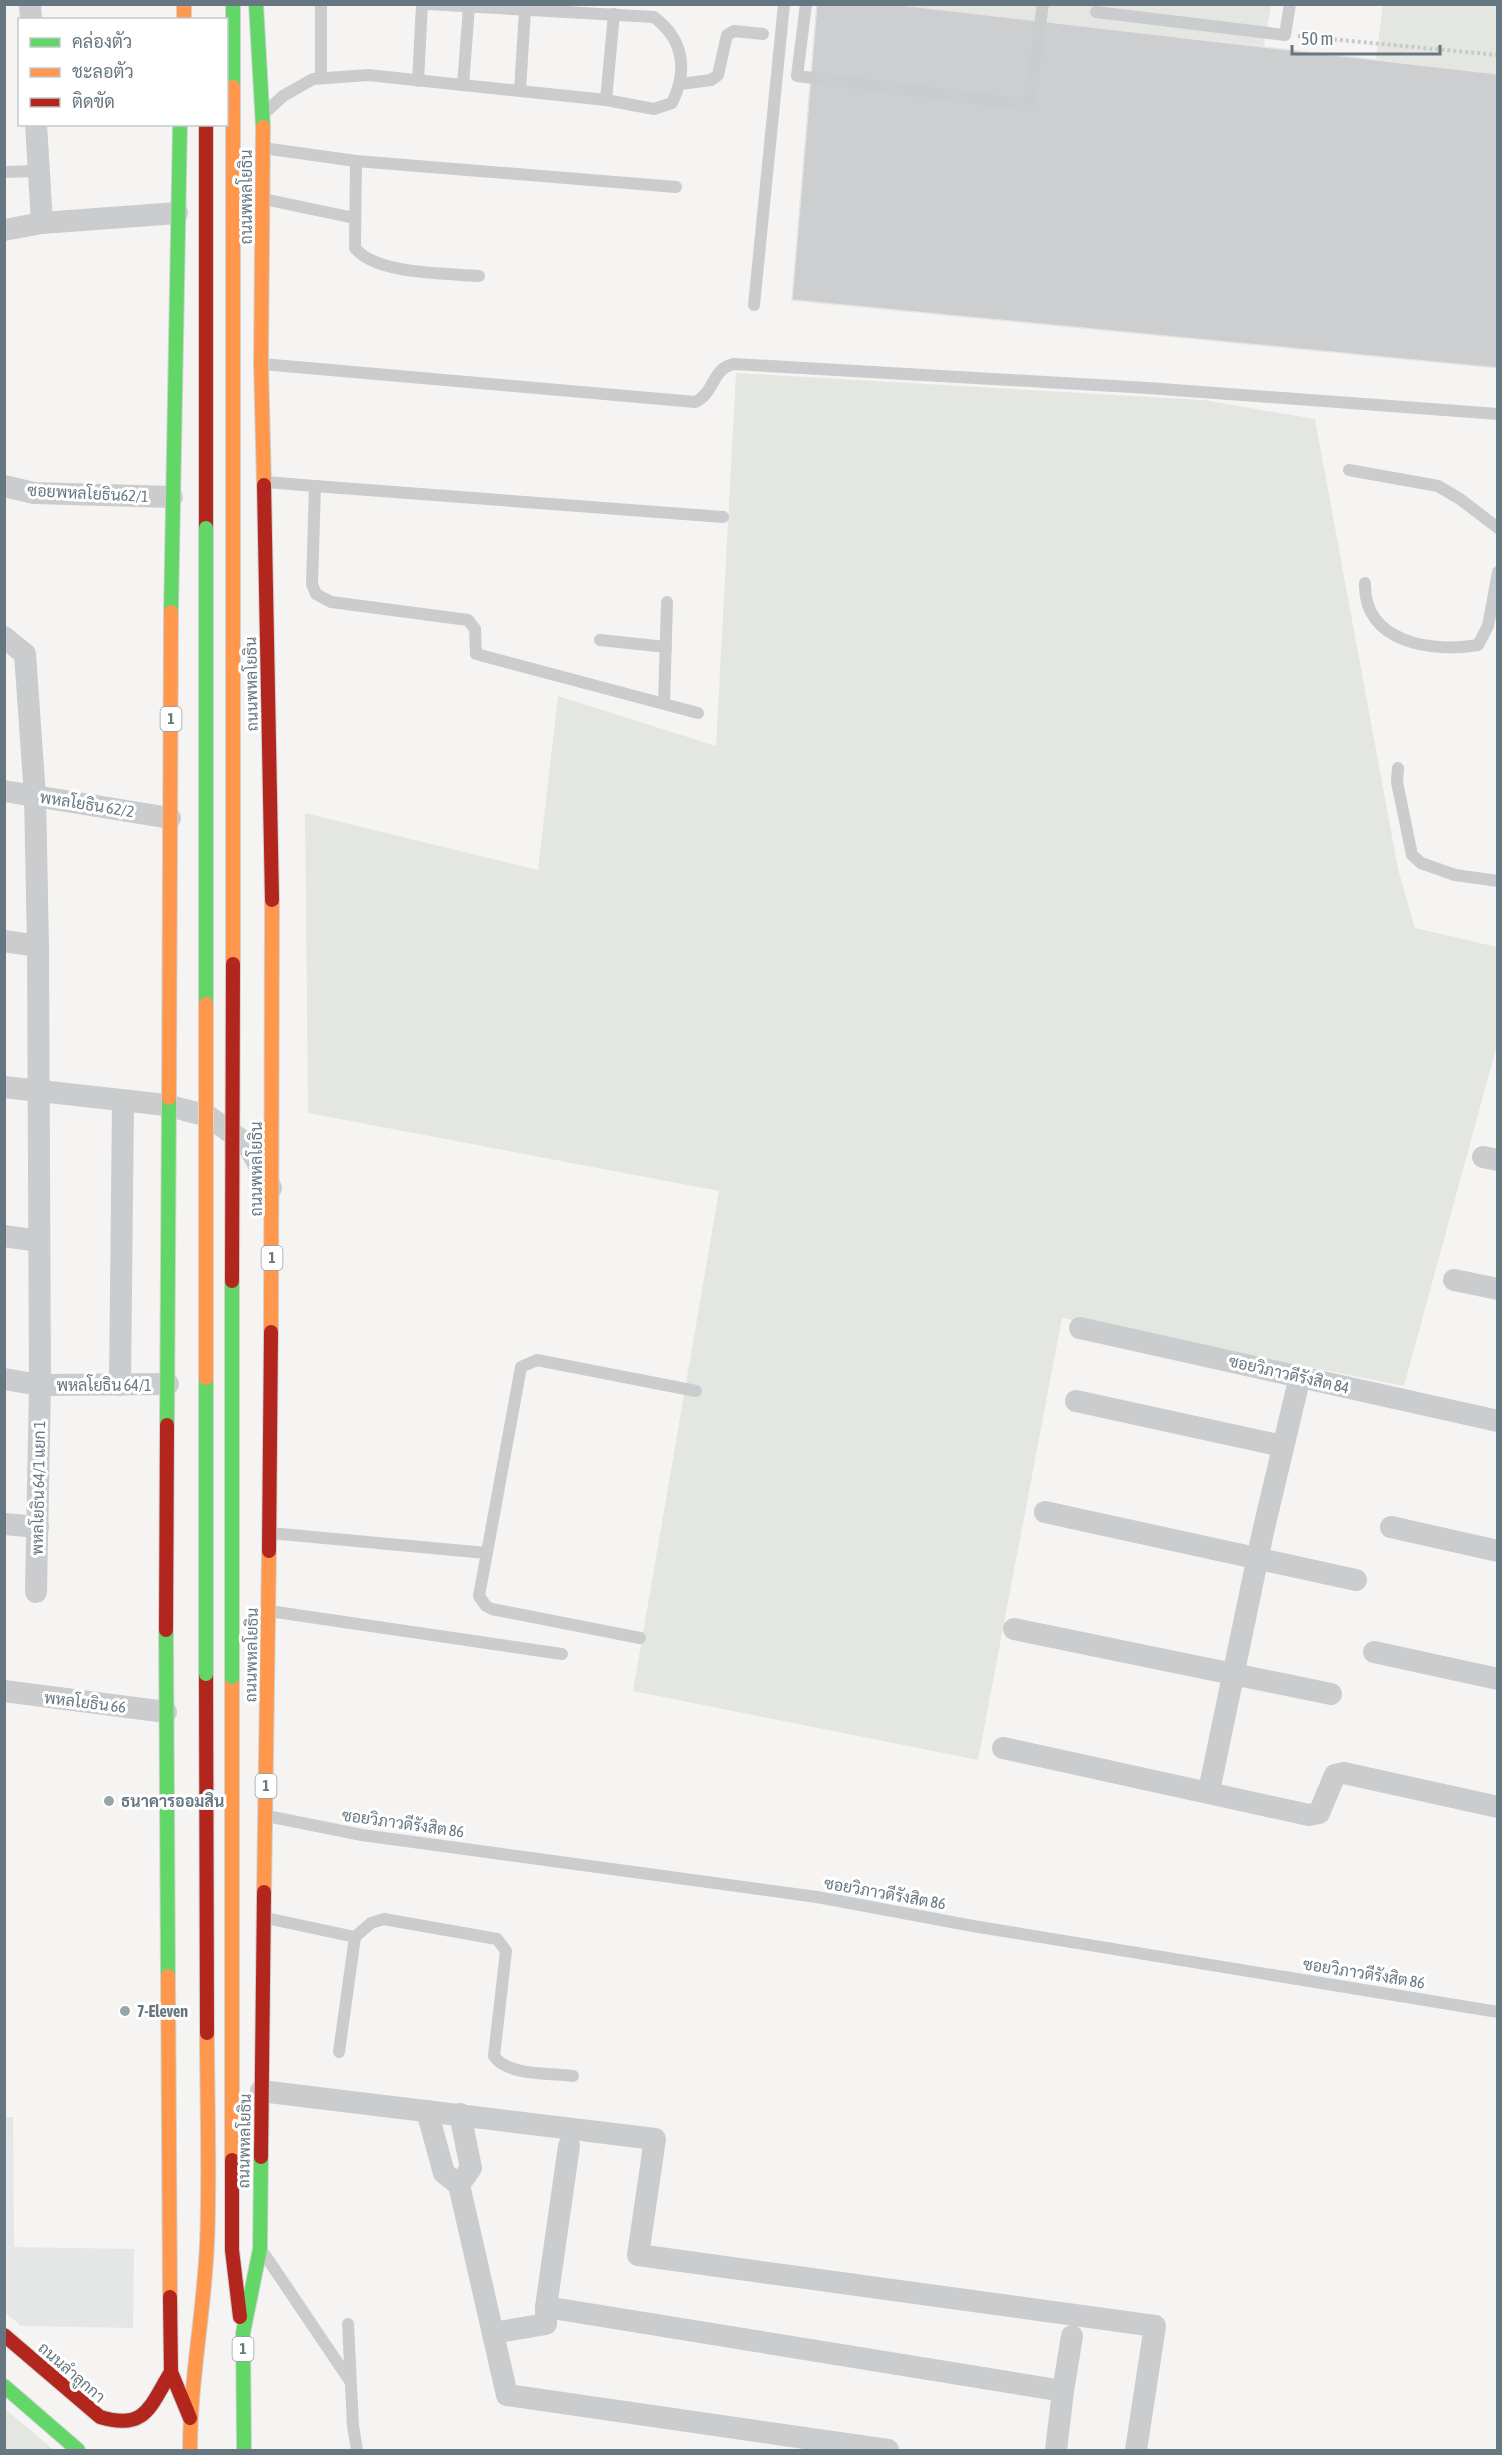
<svg xmlns="http://www.w3.org/2000/svg" width="1502" height="2455" font-family="'Asap Condensed',Sarabun,sans-serif">
<style>
.built{fill:#e5e6e6}
.green{fill:#e4e7e1}
.building{fill:#cdcecf;stroke:#e4e4e3;stroke-width:1.5}
.lines{fill:none;stroke-linecap:round;stroke-linejoin:round}
.fast-casing{stroke:#d1d2d3;stroke-width:16}
.slow-casing{stroke:#d1d2d3;stroke-width:16}
.jam-casing{stroke:#d1d2d3;stroke-width:16}
.path{stroke:#c8c9c9;stroke-width:4;stroke-dasharray:3 3;stroke-linecap:butt}
.lane{stroke:#cacccd;stroke-width:12}
.street{stroke:#cacccd;stroke-width:22}
.fast{stroke:#63d668;stroke-width:14}
.slow{stroke:#ff974d;stroke-width:14}
.jam{stroke:#b3261e;stroke-width:14}
.fast-bridge-casing{stroke:#d2d2d2;stroke-width:16;stroke-linecap:butt}
.slow-bridge-casing{stroke:#d2d2d2;stroke-width:16;stroke-linecap:butt}
.jam-bridge-casing{stroke:#d2d2d2;stroke-width:16;stroke-linecap:butt}
.fast-bridge{stroke:#63d668;stroke-width:14}
.slow-bridge{stroke:#ff974d;stroke-width:14}
.jam-bridge{stroke:#b3261e;stroke-width:14}
.poi-dot{fill:#98a3aa;stroke:#fff;stroke-width:2}
.labels{text-anchor:middle;stroke-width:6;stroke-linejoin:round;paint-order:stroke}
.shield{fill:#fff;stroke:#94a0a8;stroke-width:1.5}
.shield-label{font-size:15px;font-weight:bold;fill:#667782}
.street-label{font-size:16px;fill:#667782;stroke:#fff}
.poi-label{font-size:16px;font-weight:bold;fill:#667782;stroke:#fff;text-anchor:start}
</style>
<rect width="100%" height="100%" fill="#f5f4f3"/>
<!-- built -->
<polygon class="built" points="4,2117 13,2117 14,2247 134,2249 133,2328 21,2326 5,2312"/>
<!-- green -->
<g class="green">
<polygon points="892,5 1271,5 1264,46"/>
<polygon points="1383,5 1497,5 1497,74 1376,59"/>
<polygon points="736,373 1204,400 1315,419 1398,869 1415,928 1497,947 1497,1045 1404,1386 1062,1318 978,1760 633,1691 719,1191 308,1113 305,813 538,870 558,696 716,746"/>
<polygon points="4,2409 5,2409 54,2450 5,2450"/>
</g>
<!-- building -->
<polygon class="building" points="817,4 892,4 1498,74 1498,368 792,300"/>
<g class="lines">
<defs>
<g id="fast">
<polyline points="233,4 233,87"/>
<polyline points="256,4 263,127"/>
<polyline points="171,612 180,124"/>
<polyline points="167,1425 169,1098"/>
<polyline points="166,1630 168,1976"/>
<polyline points="4,2386 78,2450"/>
<polyline points="244,2450 243,2333 260,2249 261,2157"/>
</g>
<g id="slow">
<polyline points="184,4 184,20"/>
<polyline points="233,87 233,529"/>
<polyline points="263,127 261,364 264,485"/>
<polyline points="169,1098 171,612"/>
<polyline points="271,1332 272,900"/>
<polyline points="232,1677 232,2160"/>
<polyline points="264,1892 269,1551"/>
<polyline points="168,1976 170,2297"/>
<path d="M190,2450C190,2381 204,2313 207,2244C210,2174 207,2103 207,2033"/>
</g>
<g id="jam">
<polyline points="206,124 206,528"/>
<polyline points="264,485 272,900"/>
<polyline points="269,1551 271,1332"/>
<polyline points="166,1630 167,1425"/>
<polyline points="206,1674 207,2033"/>
<polyline points="261,2157 264,1892"/>
<polyline points="232,2160 232,2250 240,2317"/>
<polyline points="170,2297 171,2372 190,2418"/>
<path d="M4,2335L100,2417C146,2431 150,2406 171,2372"/>
</g>
</defs>
<!-- fast casing -->
<use href="#fast" class="fast-casing"/>
<!-- slow casing -->
<use href="#slow" class="slow-casing"/>
<!-- jam casing -->
<use href="#jam" class="jam-casing"/>
<!-- path -->
<polyline class="path" points="1298,36 1498,55"/>
<!-- lane -->
<g class="lane">
<polyline points="321,4 321,78"/>
<polyline points="806,4 797,76 1029,105 1043,4"/>
<polyline points="1096,12 1285,35 1290,4"/>
<polyline points="418,81 422,4"/>
<polyline points="681,84 711,80 718,75 727,35 734,31 763,34"/>
<polyline points="463,85 469,7"/>
<polyline points="520,91 525,9"/>
<polyline points="606,100 614,14"/>
<path d="M268,110L283,96L313,79L368,75L606,100L654,109L672,103C688,70 684,40 654,17L427,4"/>
<polyline points="263,148 356,161 676,187"/>
<path d="M356,161L355,248C377,275 446,273 479,276"/>
<polyline points="4,172 38,171"/>
<polyline points="264,199 354,218"/>
<polyline points="754,305 784,4"/>
<path d="M262,364L695,402C715,393 712,368 734,364L1148,388L1498,414"/>
<polyline points="1349,470 1438,486 1460,499 1498,528"/>
<polyline points="266,482 315,486 312,584 316,594 331,602 468,620 475,629 476,654 698,713"/>
<polyline points="315,486 723,517"/>
<path d="M1365,583C1363,643 1433,653 1478,645L1488,626L1498,572"/>
<polyline points="600,640 666,647"/>
<polyline points="664,703 667,602"/>
<polyline points="1398,768 1397,782 1412,855 1421,863 1455,875 1498,881"/>
<polyline points="270,1533 486,1553"/>
<polyline points="269,1611 562,1654"/>
<polyline points="640,1638 492,1609 486,1606 479,1596 521,1367 537,1360 696,1391"/>
<polyline points="267,1816 362,1835 817,1897 973,1926 1498,2012"/>
<path d="M266,1918L355,1937L371,1923L384,1919L497,1939L506,1951L494,2056C507,2076 551,2073 573,2076"/>
<polyline points="339,2052 355,1937"/>
<polyline points="265,2255 350,2381"/>
<polyline points="348,2324 353,2426 357,2450"/>
</g>
<!-- street -->
<g class="street">
<polyline points="30,4 31,20"/>
<polyline points="36,124 42,223"/>
<polyline points="4,230 42,223 177,213"/>
<polyline points="4,486 34,493 172,497"/>
<polyline points="4,637 25,654 35,796 38,946 40,1385 36,1592"/>
<polyline points="4,791 170,818"/>
<polyline points="4,941 38,946"/>
<polyline points="4,1087 166,1105 208,1116 248,1145 271,1188"/>
<polyline points="1483,1157 1498,1160"/>
<polyline points="4,1236 39,1241"/>
<polyline points="1454,1280 1498,1289"/>
<polyline points="1080,1328 1498,1421"/>
<polyline points="4,1379 40,1385 168,1384"/>
<polyline points="120,1385 123,1101"/>
<polyline points="1076,1401 1282,1446"/>
<polyline points="1045,1512 1356,1580"/>
<polyline points="4,1524 38,1527"/>
<polyline points="1391,1527 1498,1551"/>
<polyline points="1014,1629 1331,1694"/>
<polyline points="1374,1652 1498,1679"/>
<polyline points="4,1691 166,1712"/>
<polyline points="1003,1748 1309,1815 1319,1813 1335,1775 1344,1773 1498,1807"/>
<polyline points="1209,1791 1263,1532 1300,1376"/>
<polyline points="261,2091 655,2139 638,2255 1155,2326 1136,2450"/>
<polyline points="427,2111 444,2173 459,2185 507,2395 888,2450"/>
<polyline points="459,2185 471,2168 460,2114"/>
<polyline points="546,2307 569,2146"/>
<polyline points="493,2333 546,2324 546,2307 1063,2391 1056,2450"/>
<polyline points="1063,2391 1072,2336"/>
</g>
<!-- fast -->
<use href="#fast" class="fast"/>
<!-- slow -->
<use href="#slow" class="slow"/>
<!-- jam -->
<use href="#jam" class="jam"/>
<defs>
<g id="fast-bridge">
<polyline points="206,528 206,1004"/>
<polyline points="206,1378 206,1674"/>
<polyline points="232,1677 232,1281"/>
</g>
<g id="slow-bridge">
<polyline points="233,964 233,529"/>
<polyline points="206,1004 206,1378"/>
</g>
<polyline id="jam-bridge" points="232,1281 233,964"/>
</defs>
<!-- fast-bridge casing -->
<use href="#fast-bridge" class="fast-bridge-casing"/>
<!-- slow-bridge casing -->
<use href="#slow-bridge" class="slow-bridge-casing"/>
<!-- jam-bridge casing -->
<use href="#jam-bridge" class="jam-bridge-casing"/>
<!-- fast-bridge -->
<use href="#fast-bridge" class="fast-bridge"/>
<!-- slow-bridge -->
<use href="#slow-bridge" class="slow-bridge"/>
<!-- jam-bridge -->
<use href="#jam-bridge" class="jam-bridge"/>
</g>
<!-- markers -->
<g class="poi-dot">
<circle cx="109" cy="1801" r="6"/>
<circle cx="125" cy="2011" r="6"/>
</g>
<g class="labels">
<!-- shield labels -->
<g class="shield">
<rect x="160.5" y="707" width="21" height="24" rx="4.5"/>
<rect x="261.5" y="1246" width="21" height="24" rx="4.5"/>
<rect x="255.5" y="1774" width="21" height="24" rx="4.5"/>
<rect x="232.5" y="2337" width="21" height="24" rx="4.5"/>
</g>
<g class="shield-label">
<text x="171" y="724">1</text>
<text x="272" y="1263">1</text>
<text x="266" y="1791">1</text>
<text x="243" y="2354">1</text>
</g>
<!-- street labels -->
<g class="street-label">
<text transform="translate(246 197) rotate(-90)" y="6">ถนนพหลโยธิน</text>
<text transform="translate(88 493) rotate(3)" y="6">ซอยพหลโยธิน62/1</text>
<text transform="translate(251 684) rotate(-91)" y="6">ถนนพหลโยธิน</text>
<text transform="translate(87 804) rotate(9)" y="6">พหลโยธิน 62/2</text>
<text transform="translate(256 1169) rotate(-90)" y="6">ถนนพหลโยธิน</text>
<text transform="translate(1289 1374) rotate(13)" y="6">ซอยวิภาวดีรังสิต 84</text>
<text x="104" y="1391">พหลโยธิน 64/1</text>
<text transform="translate(38 1488) rotate(-89)" y="6">พหลโยธิน 64/1 แยก 1</text>
<text transform="translate(251 1655) rotate(-89)" y="6">ถนนพหลโยธิน</text>
<text transform="translate(85 1702) rotate(7)" y="6">พหลโยธิน 66</text>
<text transform="translate(403 1823) rotate(8)" y="6">ซอยวิภาวดีรังสิต 86</text>
<text transform="translate(885 1893) rotate(10)" y="6">ซอยวิภาวดีรังสิต 86</text>
<text transform="translate(1364 1973) rotate(9)" y="6">ซอยวิภาวดีรังสิต 86</text>
<text transform="translate(244 2141) rotate(-89)" y="6">ถนนพหลโยธิน</text>
<text transform="translate(72 2372) rotate(41)" y="6">ถนนลำลูกกา</text>
</g>
<!-- poi labels -->
<g class="poi-label">
<text x="121" y="1807">ธนาคารออมสิน</text>
<text x="137" y="2017">7-Eleven</text>
</g>
</g>
<!-- border -->
<rect width="1502" height="2455" fill="none" stroke="#667782" stroke-width="12"/>
<!-- legend -->
<rect x="18" y="18" width="210" height="108" fill="#ffffff" stroke="#c2c9cd" stroke-width="1.5"/>
<rect x="30" y="38" width="30" height="9" fill="#63d668" stroke="#c2c9cd" stroke-width="1.5"/>
<text x="72" y="48" font-size="18" fill="#667782">คล่องตัว</text>
<rect x="30" y="68" width="30" height="9" fill="#ff974d" stroke="#c2c9cd" stroke-width="1.5"/>
<text x="72" y="78" font-size="18" fill="#667782">ชะลอตัว</text>
<rect x="30" y="98" width="30" height="9" fill="#b3261e" stroke="#c2c9cd" stroke-width="1.5"/>
<text x="72" y="108" font-size="18" fill="#667782">ติดขัด</text>
<!-- scale -->
<path d="M1292 45v9h148v-9" fill="none" stroke="#667782" stroke-width="3"/>
<text x="1301" y="45" font-size="18" fill="#667782" stroke="#ffffff" stroke-width="4.5" paint-order="stroke">50 m</text>
</svg>
